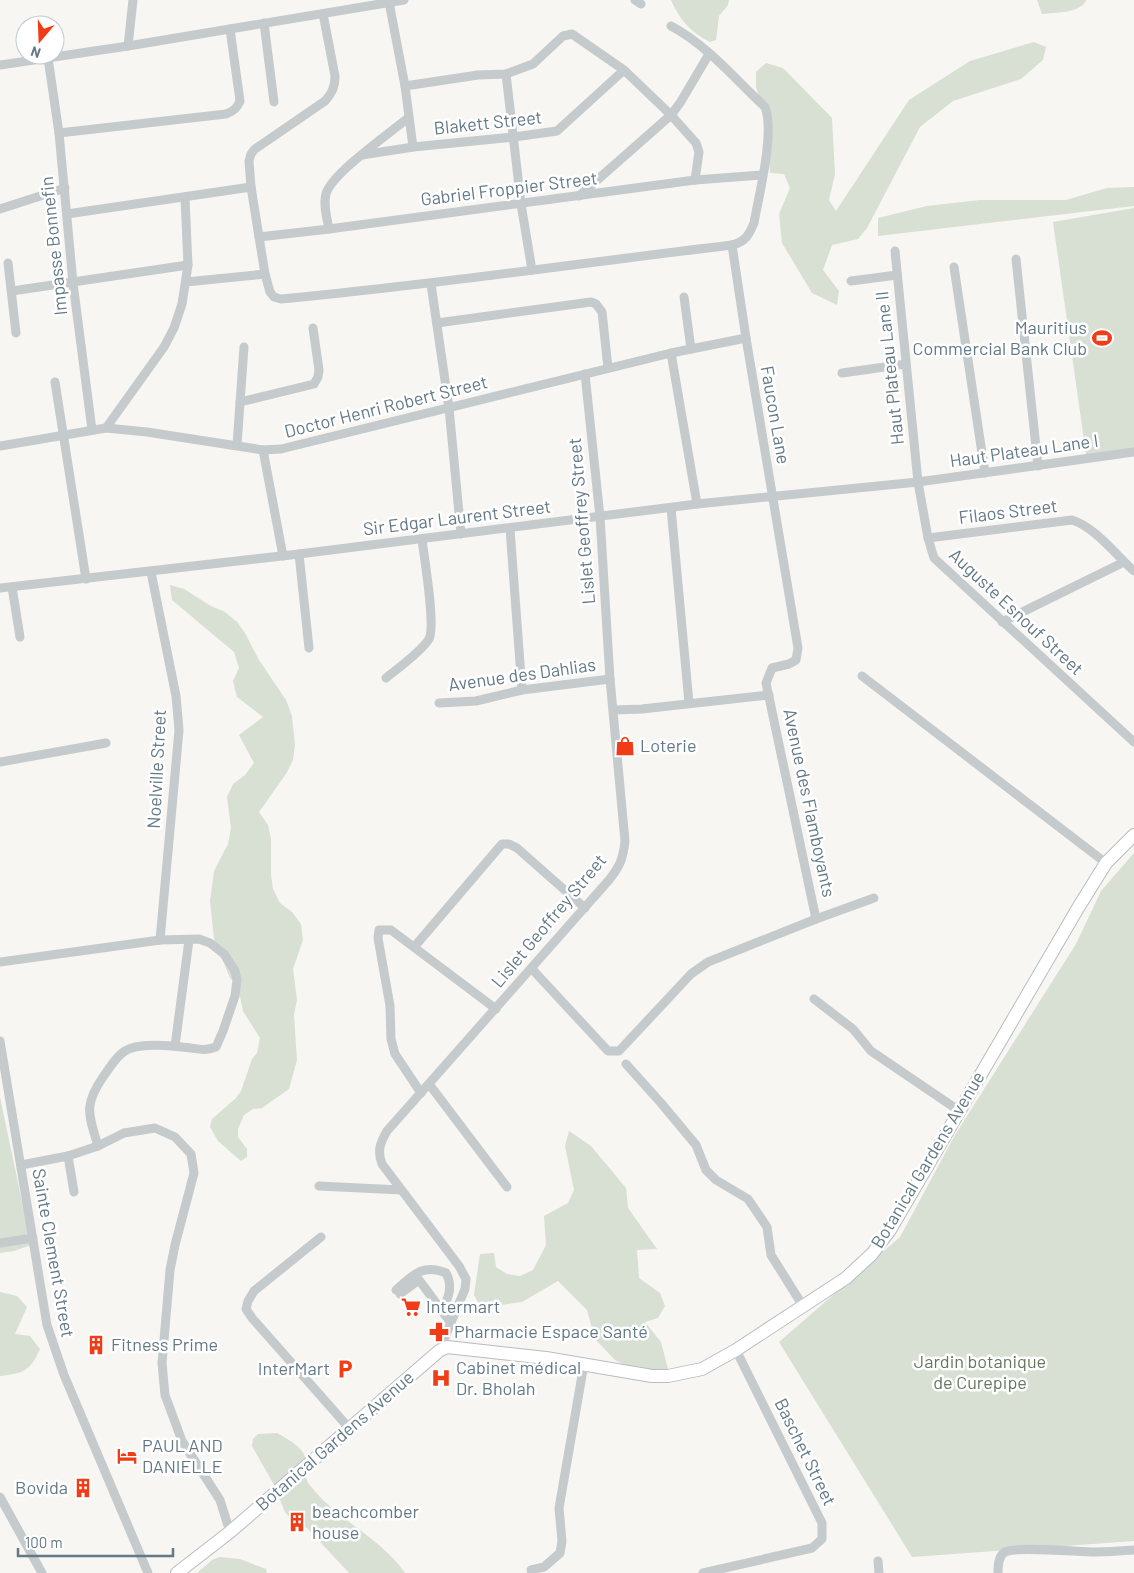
<svg xmlns="http://www.w3.org/2000/svg" width="1134" height="1573" font-family="Barlow,sans-serif">
<style>
.green{fill:#d8dfd3}
.lines{fill:none;stroke-linecap:round;stroke-linejoin:round}
.secondary-casing{stroke:#b7bdc1;stroke-width:14}
.street{stroke:#c5cacc;stroke-width:9}
.secondary{stroke:#fff;stroke-width:12}
.labels{text-anchor:middle;stroke-width:5;stroke-linejoin:round;paint-order:stroke}
.street-label{font-size:18px;fill:#637986;stroke:#fff}
.poi-label{font-size:18px;fill:#637986;stroke:#fff;text-anchor:start}
.park-label{font-size:18px;fill:#65785e;stroke:#fff}
</style>
<rect width="100%" height="100%" fill="#f7f6f2"/>
<!-- green -->
<g class="green">
<path d="M671,0H729L728,5L719,16L716,40L710,42C691,33 679,19 671,0Z"/>
<path d="M1037,0H1086V1C1078,14 1056,12 1042,14Z"/>
<polygon points="1034,42 1046,47 1043,60 1021,79 953,101 920,127 867,228 858,239 832,245 823,270 839,291 837,305 812,293 782,243 779,214 790,188 784,174 770,173 765,115 756,87 756,72 766,63 783,68 832,118 835,174 829,200 836,211 909,100 970,61"/>
<polygon points="1134,187 1134,206 878,236 878,218 927,206 980,200 1066,200 1107,188"/>
<polygon points="1134,208 1134,454 1087,461 1053,222"/>
<polygon points="170,585 184,589 211,606 225,612 237,622 245,633 259,660 286,700 292,716 295,745 293,760 286,774 259,812 268,825 271,839 271,875 273,889 280,903 292,912 301,924 303,940 293,969 297,1000 294,1015 297,1060 289,1089 262,1108 253,1109 244,1115 238,1129 238,1137 247,1149 247,1157 241,1161 218,1141 210,1127 212,1119 236,1098 241,1091 252,1059 257,1053 260,1038 243,1011 238,987 230,978 214,939 210,901 214,871 228,844 231,828 227,797 233,784 245,775 254,763 239,735 263,717 237,697 233,681 239,668 234,652 172,600"/>
<polygon points="1134,853 1134,1541 912,1557 779,1342 900,1237 955,1135 1076,944 1101,891"/>
<polygon points="0,1097 31,1245 14,1251 0,1253"/>
<polygon points="569,1131 591,1146 626,1188 628,1208 657,1249 637,1250 639,1278 660,1293 665,1306 658,1318 645,1322 661,1342 668,1369 640,1372 615,1360 595,1339 587,1310 558,1281 522,1302 481,1308 474,1295 480,1254 494,1253 496,1267 507,1274 520,1276 533,1270 546,1245 544,1216 568,1203 574,1190 565,1146"/>
<path d="M0,1292L17,1296L27,1307L15,1334L30,1336L40,1349C30,1372 23,1373 0,1376Z"/>
<path d="M277,1433C286,1438 299,1445 304,1454C308,1463 303,1476 309,1484C335,1519 380,1537 405,1573H349L308,1529L290,1518L285,1512L274,1485L252,1446L253,1439L258,1434Z"/>
<polygon points="219,1557 240,1559 266,1569 267,1573 197,1573 212,1560"/>
</g>
<g class="lines">
<defs>
<polyline id="secondary" points="177,1573 230,1532 439,1351 447,1347 546,1358 652,1376 668,1376 702,1369 736,1350 846,1278 872,1254 890,1230 1078,908 1106,863 1134,835"/>
</defs>
<!-- secondary casing -->
<use href="#secondary" class="secondary-casing"/>
<!-- street -->
<g class="street">
<polyline points="635,0 641,4"/>
<polyline points="389,2 405,86 413,147"/>
<path d="M323,14L335,76C335,87 332,93 325,101L255,149L251,154L249,161L251,187L265,274L270,292L274,297L281,299C432,285 581,263 732,245C745,242 749,235 754,223C759,194 775,133 765,107C735,79 707,45 671,26"/>
<polyline points="264,23 274,102"/>
<polyline points="128,46 133,0"/>
<polyline points="48,58 59,133 73,283 92,430"/>
<polyline points="0,65 128,46 404,0"/>
<polyline points="506,74 521,204 532,270"/>
<polyline points="405,86 478,75 506,74 533,64 563,36 572,34 624,70 671,115 696,143 699,152 695,180"/>
<path d="M59,133L226,114C234,111 237,108 240,101L230,29"/>
<polyline points="362,155 413,147 514,137 557,131 624,70"/>
<polyline points="579,196 671,115 680,103 709,54"/>
<polyline points="0,209 65,188"/>
<polyline points="67,214 251,187"/>
<path d="M329,229C327,218 323,205 326,194C331,174 390,133 408,118"/>
<polyline points="259,237 329,229 695,180 762,175"/>
<polyline points="895,251 918,482 928,538 934,558 1134,742"/>
<polyline points="1016,259 1038,466"/>
<polyline points="8,263 16,333"/>
<polyline points="954,267 985,473"/>
<polyline points="851,281 897,275"/>
<polyline points="186,282 265,274"/>
<polyline points="431,284 449,408 461,534"/>
<polyline points="12,291 188,265"/>
<polyline points="684,297 691,349"/>
<polyline points="437,323 591,302 596,304 602,312 608,368"/>
<polyline points="671,353 697,504"/>
<polyline points="842,373 906,364"/>
<polyline points="55,382 86,579"/>
<polyline points="240,402 314,384 318,377 319,370 313,328"/>
<polyline points="106,428 164,347 174,328 182,304 188,265 185,198"/>
<polyline points="237,445 244,347"/>
<polyline points="0,446 106,428 147,432 263,450 281,449 671,353 746,338"/>
<polyline points="263,450 283,556"/>
<polyline points="671,508 689,703"/>
<polyline points="510,529 522,690"/>
<path d="M928,538L1072,520C1095,527 1116,555 1134,571"/>
<polyline points="299,554 309,648"/>
<polyline points="151,572 176,696 179,730 160,940"/>
<polyline points="12,587 20,637"/>
<polyline points="0,588 299,554 697,504 918,482 1134,452"/>
<polyline points="1002,622 1124,562"/>
<polyline points="862,676 1106,863"/>
<path d="M386,678C397,669 422,651 429,639C436,626 424,557 422,539"/>
<polyline points="439,703 476,701 522,690 610,679"/>
<polyline points="614,710 642,709 769,695"/>
<polyline points="0,762 106,743"/>
<polyline points="816,919 874,898"/>
<polyline points="415,946 502,844 509,844 517,848 585,908"/>
<path d="M0,962L160,940L199,939L210,943L224,954L235,971L237,980L235,996L223,1031L216,1047C202,1052 197,1048 182,1047C168,1045 137,1043 125,1051C116,1056 109,1069 103,1077C83,1106 89,1115 98,1146"/>
<polyline points="532,969 608,1051 619,1051 691,974 708,962 816,919 766,683 772,668 789,664 796,660 798,648 746,338 732,245"/>
<polyline points="814,999 853,1029 871,1051 958,1110"/>
<polyline points="0,1041 47,1325 64,1375 148,1573"/>
<polyline points="175,1046 189,940"/>
<polyline points="626,1064 661,1103 696,1145 706,1170 716,1180 748,1199 767,1227 771,1255 803,1306"/>
<polyline points="429,1084 507,1187"/>
<polyline points="421,1093 395,1054 391,1039 390,1006 378,938 379,930 391,930 496,1009"/>
<polyline points="68,1156 74,1192"/>
<polyline points="21,1165 68,1156 98,1146 124,1133 155,1128 175,1137 191,1154 194,1173 175,1245 170,1270 162,1363 165,1395 182,1441 220,1500 230,1532"/>
<polyline points="319,1186 401,1190"/>
<polyline points="321,1237 254,1291 248,1301 246,1309 252,1318 349,1428"/>
<polyline points="0,1243 33,1238"/>
<path d="M396,1290C413,1275 423,1263 446,1273C453,1285 449,1300 441,1310"/>
<polyline points="400,1294 419,1280 451,1323"/>
<path d="M439,1351L465,1289L466,1279L459,1266L382,1164C377,1151 380,1143 387,1131L609,880C620,866 623,859 625,841L610,679L600,517L585,374"/>
<polyline points="0,1497 42,1573"/>
<polyline points="878,1561 879,1573"/>
<polyline points="531,1570 544,1567 560,1553 562,1541 559,1508 584,1364"/>
<polyline points="703,1573 812,1548 822,1539 822,1523 736,1350"/>
<path d="M998,1573C998,1566 998,1556 1005,1552C1015,1546 1079,1552 1095,1552C1108,1552 1121,1551 1134,1550"/>
</g>
<!-- secondary -->
<use href="#secondary" class="secondary"/>
</g>
<!-- icons -->
<defs>
<symbol id="stadium-bare" viewBox="-9 -9 18 18"><path d="M0-5a6.5 5 0 1 0 0 10a6.5 5 0 1 0 0-10ZM-3.5-1.8h7v3.6h-7Z" fill="#f13c18" stroke="#fff" stroke-width="2.5" paint-order="stroke"/></symbol>
<symbol id="shop-bare" viewBox="-9 -9 18 18"><path d="M-5-2.5h2.3a2.7 3.5 0 0 1 5.4 0H5L5.5 6h-11ZM-1.5-2.5h3a1.5 2.3 0 0 0-3 0Z" fill="#f13c18" stroke="#fff" stroke-width="2.5" paint-order="stroke"/></symbol>
<symbol id="supermarket-bare" viewBox="-9 -9 18 18"><path d="M-6-5.5h2.5l.6 2H6L4.5 2H-2.5L-4.4-4H-6ZM-1.5 3.2a1.3 1.3 0 1 0 .1 0ZM3 3.2a1.3 1.3 0 1 0 .1 0Z" fill="#f13c18" stroke="#fff" stroke-width="2.5" paint-order="stroke"/></symbol>
<symbol id="pharmacy-bare" viewBox="-9 -9 18 18"><path d="M-2-6h4v4h4v4h-4v4h-4v-4h-4v-4h4Z" fill="#f13c18" stroke="#fff" stroke-width="2.5" paint-order="stroke"/></symbol>
<symbol id="building-bare" viewBox="-9 -9 18 18"><path d="M-4-6H4V6H1V3H-1V6H-4ZM-2.5-4.3h1.7v1.8h-1.7ZM.8-4.3h1.7v1.8H.8ZM-2.5-1h1.7V.8h-1.7ZM.8-1h1.7V.8H.8Z" fill="#f13c18" stroke="#fff" stroke-width="2.5" paint-order="stroke"/></symbol>
<symbol id="parking-bare" viewBox="-9 -9 18 18"><path d="M-3.5-5.5H1a3.5 3.5 0 0 1 0 7H-1V5.5H-3.5ZM-1-3.4V-.6H.8a1.4 1.4 0 0 0 0-2.8Z" fill="#f13c18" stroke="#fff" stroke-width="2.5" paint-order="stroke"/></symbol>
<symbol id="hospital-bare" viewBox="-9 -9 18 18"><path d="M-5-5h3v3.5h4V-5h3V5h-3V1.5h-4V5h-3Z" fill="#f13c18" stroke="#fff" stroke-width="2.5" paint-order="stroke"/></symbol>
<symbol id="hotel-bare" viewBox="-9 -9 18 18"><path d="M-6-4.5h1.5V1H6V5H4.5V3h-9V5H-6ZM-4 0a1.8 1.8 0 1 1 3.6 0ZM.5 0V-2.5h3Q6-2.5 6 0Z" fill="#f13c18" stroke="#fff" stroke-width="2.5" paint-order="stroke"/></symbol>
</defs>
<g fill-rule="evenodd">
<use href="#stadium-bare" x="1088" y="324" width="28" height="28"/>
<use href="#shop-bare" x="611" y="732" width="28" height="28"/>
<use href="#supermarket-bare" x="397" y="1293" width="28" height="28"/>
<use href="#pharmacy-bare" x="425" y="1318" width="28" height="28"/>
<use href="#building-bare" x="82" y="1331" width="28" height="28"/>
<use href="#parking-bare" x="331" y="1355" width="28" height="28"/>
<use href="#hospital-bare" x="427" y="1364" width="28" height="28"/>
<use href="#hotel-bare" x="113" y="1442" width="28" height="28"/>
<use href="#building-bare" x="69" y="1474" width="28" height="28"/>
<use href="#building-bare" x="283" y="1508" width="28" height="28"/>
</g>
<g class="labels">
<!-- street labels -->
<g class="street-label">
<text transform="translate(488 123) rotate(-6)" y="6">Blakett Street</text>
<text transform="translate(509 189) rotate(-7)" y="6">Gabriel Froppier Street</text>
<text transform="translate(54 246) rotate(-96)" y="6">Impasse Bonnefin</text>
<text transform="translate(890 368) rotate(-96)" y="6">Haut Plateau Lane II</text>
<text transform="translate(386 407) rotate(-14)" y="6">Doctor Henri Robert Street</text>
<text transform="translate(775 415) rotate(80)" y="6">Faucon Lane</text>
<text transform="translate(1024 451) rotate(-8)" y="6">Haut Plateau Lane I</text>
<text transform="translate(1008 512) rotate(-7)" y="6">Filaos Street</text>
<text transform="translate(457 518) rotate(-7)" y="6">Sir Edgar Laurent Street</text>
<text transform="translate(582 521) rotate(-95)" y="6">Lislet Geoffrey Street</text>
<text transform="translate(1016 612) rotate(43)" y="6">Auguste Esnouf Street</text>
<text transform="translate(522 675) rotate(-8)" y="6">Avenue des Dahlias</text>
<text transform="translate(157 769) rotate(-87)" y="6">Noelville Street</text>
<text transform="translate(809 803) rotate(78)" y="6">Avenue des Flamboyants</text>
<text transform="translate(549 921) rotate(-50)" y="6">Lislet Geoffrey Street</text>
<text transform="translate(928 1160) rotate(-59)" y="6">Botanical Gardens Avenue</text>
<text transform="translate(53 1253) rotate(80)" y="6">Sainte Clement Street</text>
<text transform="translate(335 1441) rotate(-41)" y="6">Botanical Gardens Avenue</text>
<text transform="translate(805 1452) rotate(64)" y="6">Baschet Street</text>
</g>
<!-- poi labels -->
<g class="poi-label">
<text x="1087" y="334" text-anchor="end">Mauritius<tspan x="1087" dy="21">Commercial Bank Club</tspan></text>
<text x="640" y="752">Loterie</text>
<text x="426" y="1313">Intermart</text>
<text x="454" y="1338">Pharmacie Espace Santé</text>
<text x="111" y="1351">Fitness Prime</text>
<text x="456" y="1374">Cabinet médical<tspan x="456" dy="21">Dr. Bholah</tspan></text>
<text x="330" y="1375" text-anchor="end">InterMart</text>
<text x="142" y="1452">PAUL AND<tspan x="142" dy="21">DANIELLE</tspan></text>
<text x="68" y="1494" text-anchor="end">Bovida</text>
<text x="312" y="1518">beachcomber<tspan x="312" dy="21">house</tspan></text>
</g>
<!-- park labels -->
<g class="park-label">
<text x="980" y="1368">Jardin botanique<tspan x="980" dy="21">de Curepipe</tspan></text>
</g>
</g>
<!-- north arrow -->
<g transform="translate(40 40) rotate(199)"><circle r="24" fill="#ffffff" stroke="#c1c9cf"/>
<path d="M0-4L9 19L0 12L-9 19Z" fill="#f13c18"/>
<text y="-8" font-size="14" font-weight="bold" text-anchor="middle" fill="#637986">N</text>
</g>
<!-- scale -->
<path d="M18 1548v8h155v-8" fill="none" stroke="#637986" stroke-width="2.5"/>
<text x="25" y="1548" font-size="15" fill="#637986" stroke="#ffffff" stroke-width="4" paint-order="stroke">100 m</text>
</svg>
